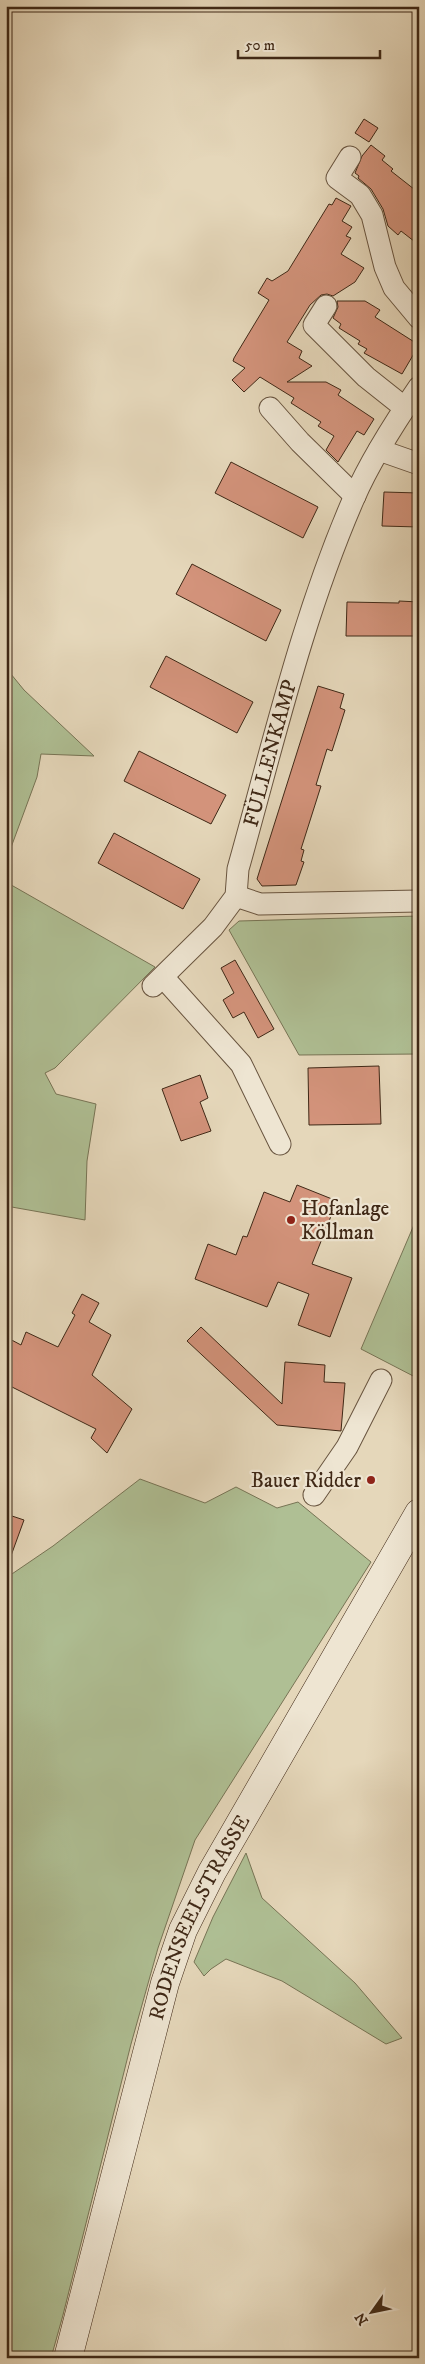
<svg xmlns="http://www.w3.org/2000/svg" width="425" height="2364" font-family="'IM FELL DW Pica',serif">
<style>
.green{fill:#afbf94;stroke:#777455}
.building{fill:#d3937b;stroke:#3f2816}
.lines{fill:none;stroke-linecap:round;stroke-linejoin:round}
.minor-casing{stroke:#68543f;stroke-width:23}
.secondary-casing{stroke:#3f2816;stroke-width:29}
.minor{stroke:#eee5d2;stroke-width:21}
.secondary{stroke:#eee5d2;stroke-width:28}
.poi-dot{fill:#8f2418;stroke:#eee5d2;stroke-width:2}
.labels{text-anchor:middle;stroke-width:4.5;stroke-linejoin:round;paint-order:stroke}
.street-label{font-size:21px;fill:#3f2816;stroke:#eee5d2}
.poi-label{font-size:21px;fill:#3f2816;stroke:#eee5d2;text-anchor:start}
</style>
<rect width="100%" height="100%" fill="#e5d7ba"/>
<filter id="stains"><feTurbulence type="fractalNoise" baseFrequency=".004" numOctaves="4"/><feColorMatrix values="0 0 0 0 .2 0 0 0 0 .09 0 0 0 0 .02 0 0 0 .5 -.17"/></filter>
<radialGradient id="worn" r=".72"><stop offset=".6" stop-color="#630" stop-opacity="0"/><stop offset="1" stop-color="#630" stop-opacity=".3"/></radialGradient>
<!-- green -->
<g class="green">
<polygon points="6,668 24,690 94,756 41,754 37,777 6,861"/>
<polygon points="6,882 155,967 55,1068 45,1073 56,1094 96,1104 87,1161 85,1220 6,1206"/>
<polygon points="419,916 419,1054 299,1055 229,930 239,921"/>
<polygon points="419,1213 419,1379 361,1349"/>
<polygon points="140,1479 205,1503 236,1487 277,1508 298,1502 371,1562 195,1840 158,1948 131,2044 63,2315 51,2358 6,2358 6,1578 53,1546"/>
<polygon points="246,1853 262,1898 355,1983 402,2038 386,2044 282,1981 226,1959 211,1969 204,1976 194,1962 213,1917"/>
</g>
<!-- building -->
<g class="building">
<polygon points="364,119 378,128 369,142 355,133"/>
<polygon points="371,145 385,156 382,160 393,169 391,171 419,193 419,245 401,231 398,235 388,226 383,209 371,189 358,178 359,176 355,173 362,156"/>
<polygon points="336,198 351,206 342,221 352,227 346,236 351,238 341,254 364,268 355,282 333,296 327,294 321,295 310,305 287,342 302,351 299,358 312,366 287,382 326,382 341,390 338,395 374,419 364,435 357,431 338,462 326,450 334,436 318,426 321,422 291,403 294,398 260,377 244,392 232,380 245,368 233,361 234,358 269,300 258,293 267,278 272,281 288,271 329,204 332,205"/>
<polygon points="337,301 365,301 380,310 375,317 419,345 402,374 364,353 367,349 358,344 360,341 339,328 341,324 333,318 338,307"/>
<polygon points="231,462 318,507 303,538 215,493"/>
<polygon points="384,492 419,493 419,527 382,526"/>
<polygon points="192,564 281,610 266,641 176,594"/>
<polygon points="399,601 419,602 419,636 346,636 347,602 399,603"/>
<polygon points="166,656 253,702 237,733 150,687"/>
<polygon points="318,686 344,694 340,708 345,710 332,751 327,749 316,785 321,786 301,849 304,850 301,861 304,862 296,885 262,886 257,879"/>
<polygon points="139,751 226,795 211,824 124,781"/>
<polygon points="114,833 200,879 183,909 98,863"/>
<polygon points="235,960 274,1029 258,1038 244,1012 233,1018 223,1000 234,993 221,968"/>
<polygon points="379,1066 381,1124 309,1125 308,1068"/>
<polygon points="200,1075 208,1098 200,1102 211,1131 181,1141 162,1089"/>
<polygon points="297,1185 337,1201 312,1264 352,1278 330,1337 298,1325 309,1294 278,1282 267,1307 195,1279 208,1244 236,1255 243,1236 247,1237 264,1192 290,1202"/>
<polygon points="82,1294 99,1303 89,1322 111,1335 92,1375 132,1409 107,1453 91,1438 96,1429 6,1384 6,1337 21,1345 26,1332 58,1347 75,1315 72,1313"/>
<polygon points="201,1327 282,1404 285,1362 325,1365 324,1382 345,1383 341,1431 277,1425 187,1341"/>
<polygon points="6,1514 24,1520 8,1564 6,1563"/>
</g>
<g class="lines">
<defs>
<g id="minor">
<polyline points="350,157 337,178 360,195 372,215 385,267 394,288 419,318"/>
<polyline points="326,306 314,325 366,377 405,408"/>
<polyline points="270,408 300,442 355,496"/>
<polyline points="379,450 419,464"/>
<polyline points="236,896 260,904 419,901"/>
<polyline points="163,977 241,1064 280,1144"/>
<path id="s1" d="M153,986L213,927L236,896L238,869C273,745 302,617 354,498C371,459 395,422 419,387"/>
<polyline points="314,1495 347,1447 381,1380"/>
</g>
<g id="secondary">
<path id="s2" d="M68,2358L165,1983L183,1930L212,1872L419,1513"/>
</g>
</defs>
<!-- minor casing -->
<use href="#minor" class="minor-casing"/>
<!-- secondary casing -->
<use href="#secondary" class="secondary-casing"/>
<!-- minor -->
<use href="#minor" class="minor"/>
<!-- secondary -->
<use href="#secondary" class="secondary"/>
</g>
<!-- markers -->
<g class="poi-dot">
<circle cx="291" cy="1220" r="5"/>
<circle cx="371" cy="1480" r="5"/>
</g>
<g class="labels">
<!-- street labels -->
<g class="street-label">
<text dy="7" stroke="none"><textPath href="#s1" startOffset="270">FÜLLENKAMP</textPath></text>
<text dy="7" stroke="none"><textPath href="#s2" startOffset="461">RODENSEELSTRASSE</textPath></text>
</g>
<!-- poi labels -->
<g class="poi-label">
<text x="301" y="1215">Hofanlage<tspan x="301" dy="24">Köllman</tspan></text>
<text x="361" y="1487" text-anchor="end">Bauer Ridder</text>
</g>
</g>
<!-- margin -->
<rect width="425" height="2364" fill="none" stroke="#e5d7ba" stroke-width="25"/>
<rect x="8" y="8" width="410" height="2349" fill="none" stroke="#3f2816" stroke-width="2.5"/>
<rect x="12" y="12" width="400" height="2339" fill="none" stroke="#3f2816"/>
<!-- north arrow -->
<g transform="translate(372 2312) rotate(237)" stroke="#eee5d2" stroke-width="4" paint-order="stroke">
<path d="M0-4L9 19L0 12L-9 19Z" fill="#3f2816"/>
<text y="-8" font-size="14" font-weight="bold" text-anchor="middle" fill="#3f2816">N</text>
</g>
<!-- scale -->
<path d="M238 50v8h142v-8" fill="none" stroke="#3f2816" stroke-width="2.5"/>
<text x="245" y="50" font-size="15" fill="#3f2816" stroke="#eee5d2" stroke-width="4" paint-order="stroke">50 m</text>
<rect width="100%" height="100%" filter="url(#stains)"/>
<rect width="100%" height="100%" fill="url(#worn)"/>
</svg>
